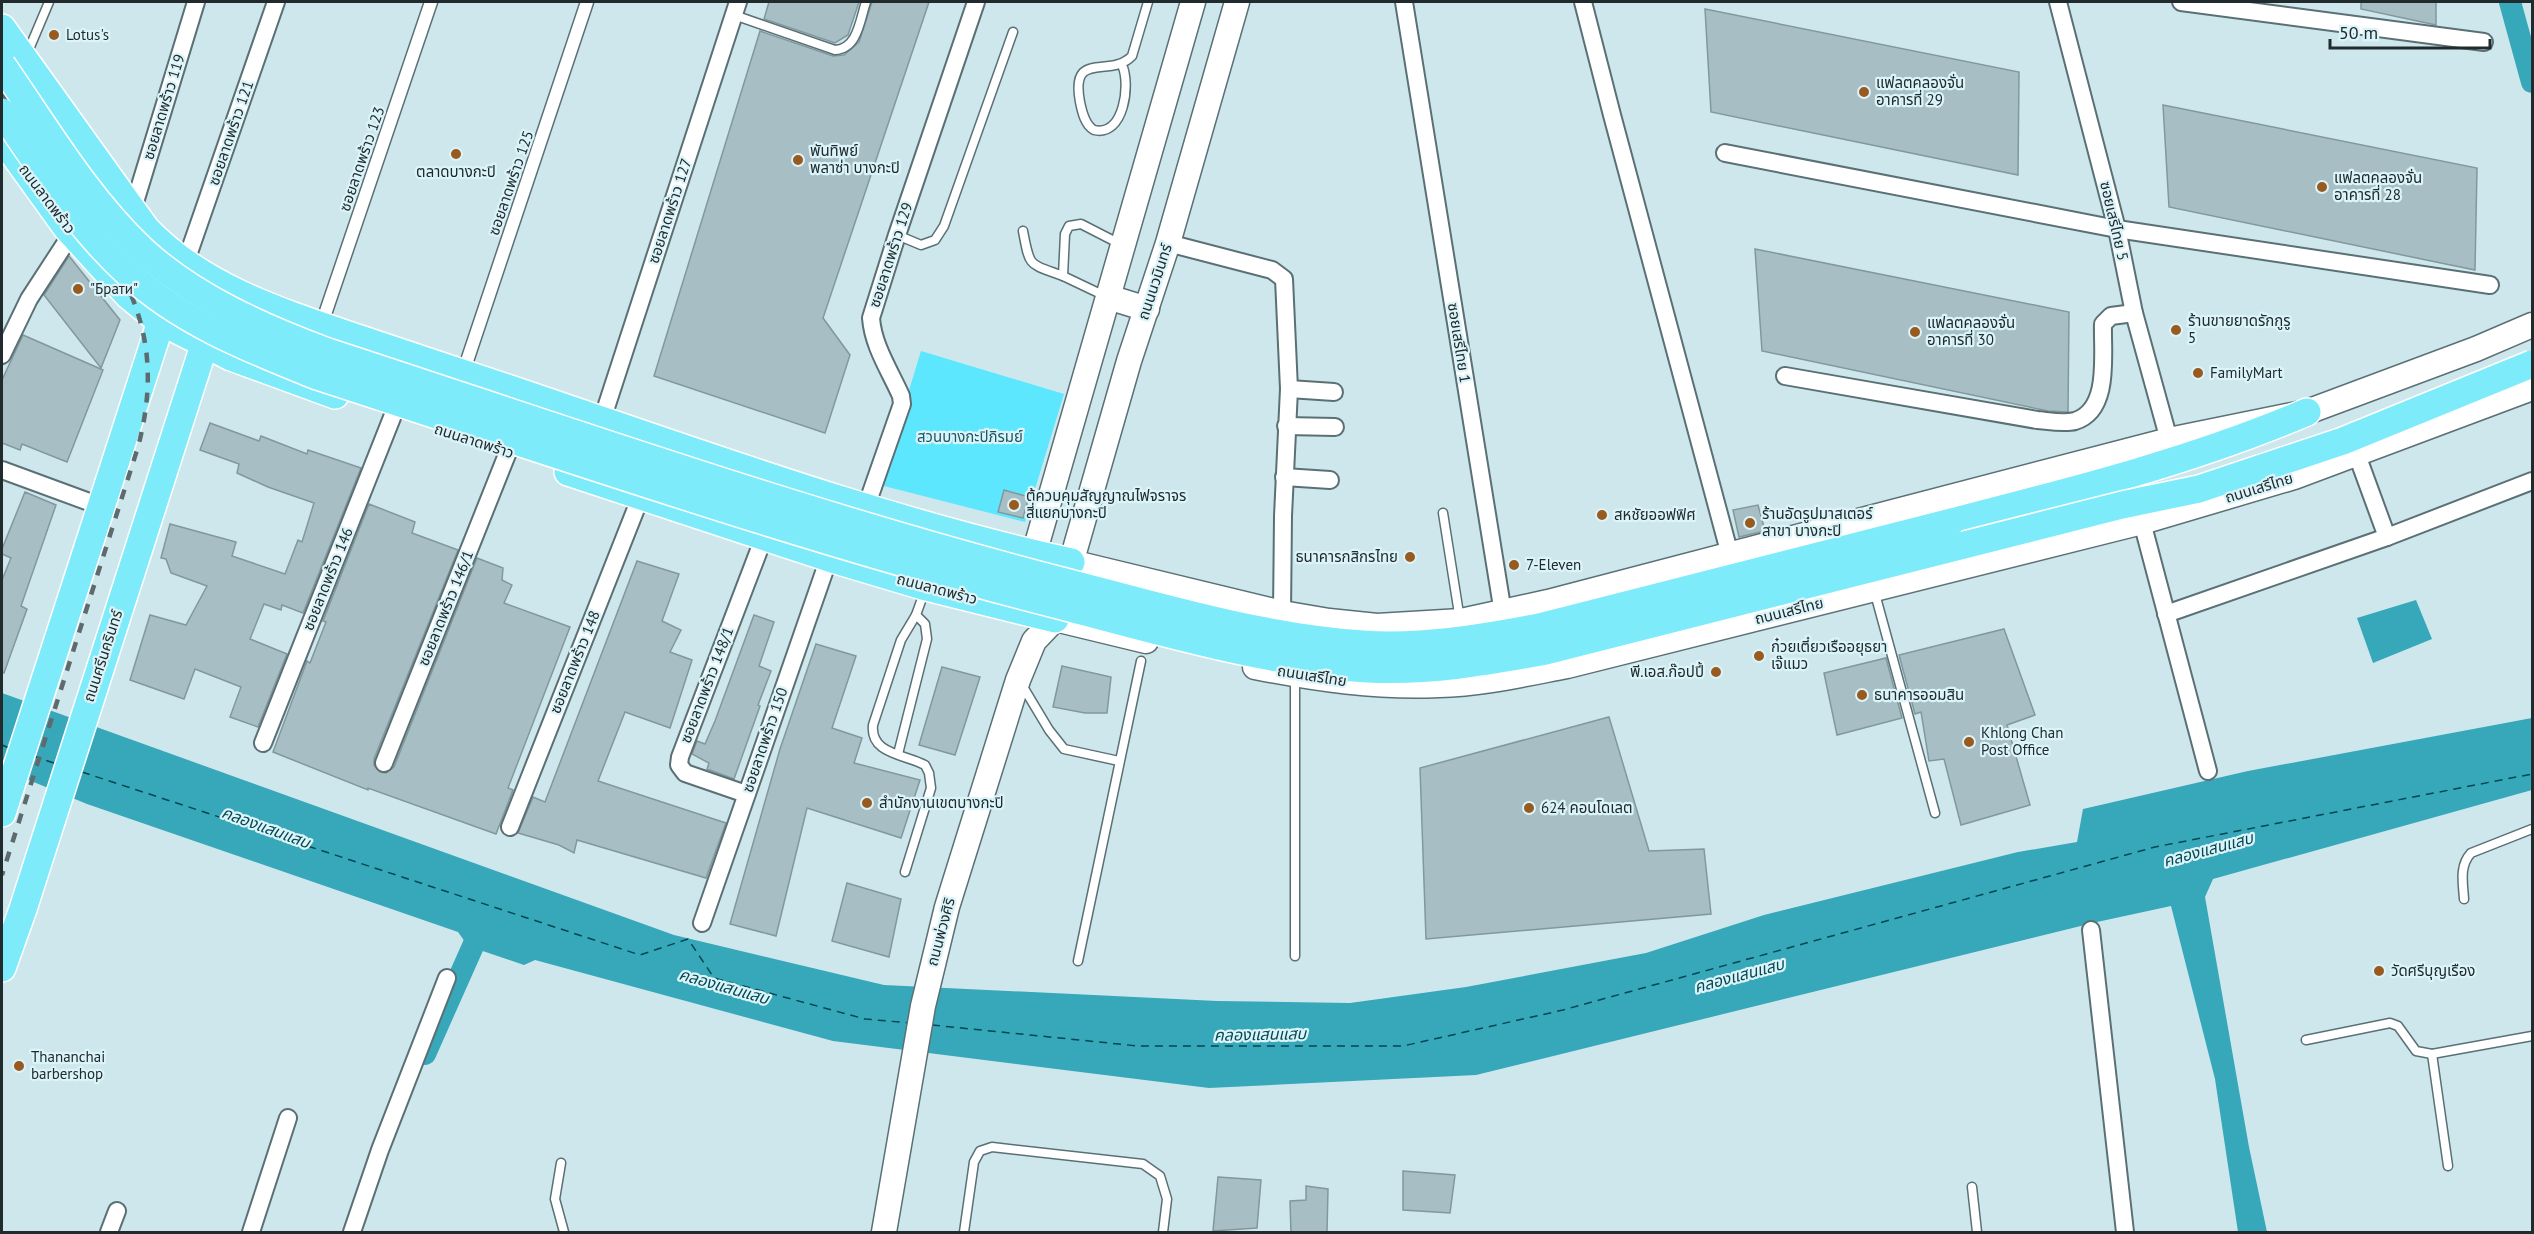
<svg xmlns="http://www.w3.org/2000/svg" width="2534" height="1234" font-family="'PT Sans','Noto Sans Thai',sans-serif">
<style>
.green{fill:#5de7ff}
.water{fill:#37a7ba}
.lines{fill:none;stroke-linecap:round;stroke-linejoin:round}
.canal{stroke:#37a7ba;stroke-width:22}
.ferry{stroke:#034852;stroke-width:1.5;stroke-dasharray:8 6;stroke-linecap:butt}
.building{fill:#a7bfc4;stroke:#81989d;stroke-width:1.5}
.service-casing{stroke:#5a7075;stroke-width:11}
.pedestrian-casing{stroke:#5a7075;stroke-width:15}
.minor-casing{stroke:#5a7075;stroke-width:20}
.secondary-casing{stroke:#5a7075;stroke-width:27}
.primary-casing{stroke:#fff;stroke-width:30}
.service{stroke:#fff;stroke-width:8}
.pedestrian{stroke:#fff;stroke-width:12}
.minor{stroke:#fff;stroke-width:16}
.secondary{stroke:#fff;stroke-width:24}
.primary{stroke:#7eebfa;stroke-width:27}
.rail{stroke:#5d6b6e;stroke-width:4.5;stroke-dasharray:10 10;stroke-linecap:butt}
.primary-bridge-casing{stroke:#fff;stroke-width:30;stroke-linecap:butt}
.primary-bridge{stroke:#7eebfa;stroke-width:27}
.poi-dot{fill:#985a1e;stroke:#dbf4f9;stroke-width:2}
.labels{text-anchor:middle;stroke-width:4.5;stroke-linejoin:round;paint-order:stroke}
.poi-label{font-size:15px;fill:#212a2c;stroke:#dbf4f9;text-anchor:start}
.street-label{font-size:15px;fill:#212a2c;stroke:#dbf4f9}
.park-label{font-size:15px;fill:#1c5863;stroke:#dbf4f9}
.water-label{font-size:16px;font-style:italic;fill:#034852;stroke:#dbf4f9}
</style>
<rect width="100%" height="100%" fill="#cee7ec"/>
<!-- green -->
<polygon class="green" points="921,351 1064,394 1025,522 880,485"/>
<!-- water -->
<g class="water">
<polygon points="2416,600 2432,639 2373,663 2357,618"/>
<polygon points="2,693 674,935 884,985 1217,1001 1350,1003 1466,987 1646,953 1764,915 2018,852 2077,842 2083,809 2248,771 2532,718 2532,790 2213,879 2205,897 2249,1147 2267,1232 2238,1232 2215,1079 2171,906 2097,922 1476,1075 1209,1088 833,1041 535,960 524,965 468,946 458,932 87,804 2,769"/>
</g>
<g class="lines">
<!-- canal -->
<g class="canal">
<polyline points="2510,2 2532,82"/>
<polyline points="425,1054 485,919"/>
</g>
<!-- ferry -->
<g class="ferry">
<polyline points="2,745 9,748"/>
<polyline points="33,756 57,764"/>
<polyline points="82,772 640,955 688,939 714,978 865,1019 910,1023"/>
<polyline points="932,1025 1138,1046 1403,1046 1563,1010 2155,847 2532,774"/>
</g>
</g>
<!-- building -->
<g class="building">
<polygon points="769,2 859,2 848,35 835,43 764,19"/>
<polygon points="872,2 929,2 823,318 850,355 825,433 654,376 760,31 833,56 844,55 859,42"/>
<polygon points="2361,2 2436,2 2436,25 2361,9"/>
<polygon points="1705,9 2019,72 2018,175 1711,112"/>
<polygon points="2163,105 2477,168 2475,270 2169,207"/>
<polygon points="1755,249 2069,312 2068,412 2048,411 1762,351"/>
<polygon points="69,256 120,320 101,368 44,295"/>
<polygon points="23,335 103,370 67,462 22,444 20,450 2,443 2,380"/>
<polygon points="210,423 259,441 261,436 307,454 308,450 361,468 303,613 282,605 281,610 264,604 250,639 287,654 258,727 230,717 241,687 195,669 184,699 130,680 150,615 186,625 207,586 171,573 166,559 161,558 170,524 236,542 232,556 285,574 298,540 302,542 314,503 268,487 237,473 239,464 200,450"/>
<polygon points="1004,490 1029,497 1023,518 998,512"/>
<polygon points="25,492 56,505 21,606 27,609 4,673 2,672 2,580 11,558 2,554 2,549"/>
<polygon points="369,504 415,522 412,533 458,550 374,759 374,765 380,772 386,773 394,767 477,558 503,568 502,580 512,585 504,603 570,627 508,788 513,790 496,834 368,788 368,790 273,752 307,661 310,663 326,622 323,621"/>
<polygon points="1758,505 1765,531 1739,537 1733,510"/>
<polygon points="637,561 679,574 662,621 681,630 670,652 692,660 670,728 625,712 598,781 726,823 706,878 577,840 574,853 559,845 518,833 533,797 545,802"/>
<polygon points="754,615 774,622 759,666 771,671 758,705 760,706 734,779 707,769 709,763 692,754 697,741 705,744 715,721"/>
<polygon points="2004,629 2035,715 2007,725 2030,805 1961,825 1944,759 1929,761 1921,712 1915,714 1899,655"/>
<polygon points="816,644 856,656 832,728 862,738 854,763 920,780 901,838 807,808 776,936 730,924 780,749"/>
<polygon points="1886,658 1902,718 1837,735 1824,673"/>
<polygon points="1062,666 1111,677 1107,713 1085,713 1053,707"/>
<polygon points="942,667 980,677 955,755 919,745"/>
<polygon points="1609,717 1649,851 1704,849 1711,914 1426,939 1420,768"/>
<polygon points="847,883 901,899 889,957 832,941"/>
<polygon points="1403,1171 1455,1175 1450,1213 1403,1210"/>
<polygon points="1218,1177 1261,1180 1257,1228 1213,1231"/>
<polygon points="1306,1186 1328,1189 1327,1233 1291,1233 1290,1201 1306,1200"/>
</g>
<g class="lines">
<defs>
<g id="service">
<path d="M734,15L835,50C858,49 860,19 866,2"/>
<polyline points="27,54 49,2"/>
<path d="M1122,65C1131,84 1124,137 1094,130C1085,125 1082,112 1080,102C1070,49 1110,79 1132,56L1148,2"/>
<path d="M1023,231C1030,268 1028,263 1063,276"/>
<polyline points="897,235 921,245 935,240 944,226 1013,32"/>
<polyline points="1105,296 1063,276 1065,234 1069,226 1081,224 1122,245"/>
<polyline points="1443,513 1460,620"/>
<polyline points="1874,590 1935,813"/>
<polyline points="1295,677 1295,956"/>
<polyline points="1022,685 1049,730 1064,749 1119,761"/>
<polyline points="898,754 927,639 925,624 916,615"/>
<path d="M905,872L931,788L929,773L925,765C904,754 870,754 873,725L901,640L916,615L925,590"/>
<path d="M2464,899C2463,883 2459,866 2471,853L2532,829"/>
<polyline points="1078,961 1141,661"/>
<polyline points="2306,1040 2390,1023 2398,1026 2416,1051 2432,1054 2532,1036"/>
<polyline points="2432,1054 2448,1166"/>
<polyline points="561,1163 555,1199 564,1232"/>
<polyline points="1972,1187 1977,1232"/>
<polyline points="964,1232 974,1162 980,1151 992,1147 1143,1164 1160,1176 1167,1199 1163,1232"/>
</g>
<g id="pedestrian">
<polyline points="321,326 431,2"/>
<polyline points="463,373 587,2"/>
</g>
<g id="minor">
<polyline points="1404,2 1503,613"/>
<polyline points="1583,2 1612,115 1730,555"/>
<polyline points="2058,2 2117,229 2134,313 2169,440"/>
<polyline points="2181,2 2484,42"/>
<polyline points="1725,153 2117,229 2490,285"/>
<polyline points="132,212 196,2"/>
<polyline points="1168,243 1272,270 1284,279 1289,389 1283,516 1282,613"/>
<polyline points="185,264 276,2"/>
<polyline points="2,355 29,299 72,233"/>
<path d="M1785,376L2037,420C2049,421 2064,424 2075,421C2111,410 2102,353 2103,324L2111,316L2134,313"/>
<polyline points="1289,389 1334,392"/>
<polyline points="602,420 738,2"/>
<polyline points="1286,426 1335,427"/>
<polyline points="2357,455 2387,537"/>
<polyline points="2,470 100,506"/>
<polyline points="1284,477 1330,480"/>
<path d="M866,507L902,404L901,396C890,371 873,346 871,318L897,235L976,2"/>
<polyline points="2142,522 2208,771"/>
<polyline points="2166,614 2387,537 2532,481"/>
<polyline points="263,743 393,415"/>
<polyline points="384,763 508,452"/>
<polyline points="746,794 685,773 679,765 680,757 764,537"/>
<polyline points="510,827 641,496"/>
<polyline points="702,923 829,558"/>
<polyline points="2091,930 2125,1232"/>
<polyline points="109,1232 117,1211"/>
<polyline points="251,1232 288,1118"/>
<polyline points="352,1232 380,1150 447,978"/>
</g>
<g id="secondary">
<polyline points="1108,297 1147,309"/>
<polyline points="1071,562 1282,613 1329,621 1377,626 1461,621 1548,602 2169,440 2307,412 2476,349 2532,325"/>
<polyline points="1032,570 1034,554 1193,2"/>
<polyline points="1055,619 1146,641"/>
<path d="M1255,667C1316,679 1377,688 1439,685C1482,684 1525,674 1567,666L2142,522L2294,477L2532,388"/>
<polyline points="884,1232 923,1006 947,907 1018,680 1034,641 1055,619 1129,361 1168,243 1237,2"/>
</g>
<g id="primary">
<path d="M2,28L146,229C205,291 290,315 369,342C421,359 473,377 525,394C705,455 885,521 1071,562"/>
<polyline points="2,138 67,228 128,295 160,321 231,357 335,395"/>
<polyline points="568,472 829,558 926,587 1055,619"/>
<path d="M1951,522C2072,491 2192,461 2307,412"/>
<polyline points="2,813 166,306"/>
<polyline points="2,968 23,909 210,327"/>
</g>
</defs>
<!-- service casing -->
<use href="#service" class="service-casing"/>
<!-- pedestrian casing -->
<use href="#pedestrian" class="pedestrian-casing"/>
<!-- minor casing -->
<use href="#minor" class="minor-casing"/>
<!-- secondary casing -->
<use href="#secondary" class="secondary-casing"/>
<!-- primary casing -->
<use href="#primary" class="primary-casing"/>
<!-- service -->
<use href="#service" class="service"/>
<!-- pedestrian -->
<use href="#pedestrian" class="pedestrian"/>
<!-- minor -->
<use href="#minor" class="minor"/>
<!-- secondary -->
<use href="#secondary" class="secondary"/>
<!-- primary -->
<use href="#primary" class="primary"/>
<!-- rail -->
<path class="rail" d="M2,93C25,127 48,160 72,194C131,279 166,341 138,447L2,875"/>
<defs>
<g id="primary-bridge">
<path d="M2,65C45,127 86,197 142,250C193,297 261,327 325,351C567,430 808,515 1054,579C1155,605 1259,637 1363,644C1423,648 1481,638 1539,627L1951,522"/>
<path d="M2,112C41,168 78,228 129,274C183,323 250,349 317,376C564,456 810,542 1062,606C1158,631 1269,664 1368,669C1428,672 1487,662 1546,651L2122,505L2199,489L2343,441L2532,364"/>
</g>
</defs>
<!-- primary-bridge casing -->
<use href="#primary-bridge" class="primary-bridge-casing"/>
<!-- primary-bridge -->
<use href="#primary-bridge" class="primary-bridge"/>
</g>
<!-- markers -->
<g class="poi-dot">
<circle cx="54" cy="35" r="6"/>
<circle cx="1864" cy="92" r="6"/>
<circle cx="456" cy="154" r="6"/>
<circle cx="798" cy="160" r="6"/>
<circle cx="2322" cy="187" r="6"/>
<circle cx="78" cy="289" r="6"/>
<circle cx="2176" cy="330" r="6"/>
<circle cx="1915" cy="332" r="6"/>
<circle cx="2198" cy="373" r="6"/>
<circle cx="1014" cy="505" r="6"/>
<circle cx="1602" cy="515" r="6"/>
<circle cx="1750" cy="523" r="6"/>
<circle cx="1410" cy="557" r="6"/>
<circle cx="1514" cy="565" r="6"/>
<circle cx="1759" cy="656" r="6"/>
<circle cx="1716" cy="672" r="6"/>
<circle cx="1862" cy="695" r="6"/>
<circle cx="1969" cy="742" r="6"/>
<circle cx="867" cy="803" r="6"/>
<circle cx="1529" cy="808" r="6"/>
<circle cx="2379" cy="971" r="6"/>
<circle cx="19" cy="1066" r="6"/>
</g>
<g class="labels">
<!-- poi labels -->
<g class="poi-label">
<text x="66" y="40">Lotus's</text>
<text x="1876" y="88">แฟลตคลองจั่น<tspan x="1876" dy="17">อาคารที่ 29</tspan></text>
<text x="810" y="156">พันทิพย์<tspan x="810" dy="17">พลาซ่า บางกะปิ</tspan></text>
<text x="456" y="177" text-anchor="middle">ตลาดบางกะปิ</text>
<text x="2334" y="183">แฟลตคลองจั่น<tspan x="2334" dy="17">อาคารที่ 28</tspan></text>
<text x="90" y="294">"Брати"</text>
<text x="2188" y="326">ร้านขายยาดรักกูรู<tspan x="2188" dy="17">5</tspan></text>
<text x="1927" y="328">แฟลตคลองจั่น<tspan x="1927" dy="17">อาคารที่ 30</tspan></text>
<text x="2210" y="378">FamilyMart</text>
<text x="1026" y="501">ตู้ควบคุมสัญญาณไฟจราจร<tspan x="1026" dy="17">สี่แยกบางกะปิ</tspan></text>
<text x="1762" y="519">ร้านอัดรูปมาสเตอร์<tspan x="1762" dy="17">สาขา บางกะปิ</tspan></text>
<text x="1614" y="520">สหชัยออฟฟิศ</text>
<text x="1398" y="562" text-anchor="end">ธนาคารกสิกรไทย</text>
<text x="1526" y="570">7-Eleven</text>
<text x="1771" y="652">ก๋วยเตี๋ยวเรืออยุธยา<tspan x="1771" dy="17">เจ๊แมว</tspan></text>
<text x="1704" y="677" text-anchor="end">พี.เอส.ก๊อปปี้</text>
<text x="1874" y="700">ธนาคารออมสิน</text>
<text x="1981" y="738">Khlong Chan<tspan x="1981" dy="17">Post Office</tspan></text>
<text x="879" y="808">สำนักงานเขตบางกะปิ</text>
<text x="1541" y="813">624 คอนโดเลต</text>
<text x="2391" y="976">วัดศรีบุญเรือง</text>
<text x="31" y="1062">Thananchai<tspan x="31" dy="17">barbershop</tspan></text>
</g>
<!-- street labels -->
<g class="street-label">
<text transform="translate(164 107) rotate(-73)" y="5">ซอยลาดพร้าว 119</text>
<text transform="translate(231 133) rotate(-71)" y="5">ซอยลาดพร้าว 121</text>
<text transform="translate(362 159) rotate(-71)" y="5">ซอยลาดพร้าว 123</text>
<text transform="translate(511 183) rotate(-71)" y="5">ซอยลาดพร้าว 125</text>
<text transform="translate(47 199) rotate(53)" y="5">ถนนลาดพร้าว</text>
<text transform="translate(670 211) rotate(-72)" y="5">ซอยลาดพร้าว 127</text>
<text transform="translate(2114 221) rotate(77)" y="5">ซอยเสรีไทย 5</text>
<text transform="translate(891 255) rotate(-72)" y="5">ซอยลาดพร้าว 129</text>
<text transform="translate(1155 282) rotate(-72)" y="5">ถนนนวมินทร์</text>
<text transform="translate(1459 343) rotate(81)" y="5">ซอยเสรีไทย 1</text>
<text transform="translate(474 441) rotate(18)" y="5">ถนนลาดพร้าว</text>
<text transform="translate(2259 488) rotate(-17)" y="5">ถนนเสรีไทย</text>
<text transform="translate(328 579) rotate(-68)" y="5">ซอยลาดพร้าว 146</text>
<text transform="translate(937 589) rotate(15)" y="5">ถนนลาดพร้าว</text>
<text transform="translate(446 608) rotate(-68)" y="5">ซอยลาดพร้าว 146/1</text>
<text transform="translate(1789 611) rotate(-14)" y="5">ถนนเสรีไทย</text>
<text transform="translate(103 656) rotate(-72)" y="5">ถนนศรีนครินทร์</text>
<text transform="translate(575 662) rotate(-68)" y="5">ซอยลาดพร้าว 148</text>
<text transform="translate(1312 676) rotate(9)" y="5">ถนนเสรีไทย</text>
<text transform="translate(707 685) rotate(-69)" y="5">ซอยลาดพร้าว 148/1</text>
<text transform="translate(765 740) rotate(-71)" y="5">ซอยลาดพร้าว 150</text>
<text transform="translate(941 932) rotate(-75)" y="5">ถนนพ่วงศิริ</text>
</g>
<!-- park labels -->
<g class="park-label">
<text x="970" y="442">สวนบางกะปิภิรมย์</text>
</g>
<!-- water labels -->
<g class="water-label">
<text transform="translate(266 827) rotate(20)" y="6">คลองแสนแสบ</text>
<text transform="translate(2208 849) rotate(-15)" y="6">คลองแสนแสบ</text>
<text transform="translate(1739 975) rotate(-15)" y="6">คลองแสนแสบ</text>
<text transform="translate(724 986) rotate(16)" y="6">คลองแสนแสบ</text>
<text transform="translate(1260 1034) rotate(-1)" y="6">คลองแสนแสบ</text>
</g>
</g>
<!-- border -->
<rect width="2534" height="1234" fill="none" stroke="#212a2c" stroke-width="6"/>
<!-- scale -->
<path d="M2330 39v9h160v-9" fill="none" stroke="#212a2c" stroke-width="3"/>
<text x="2339" y="39" font-size="18" fill="#212a2c" stroke="#dbf4f9" stroke-width="4.5" paint-order="stroke">50 m</text>
</svg>
